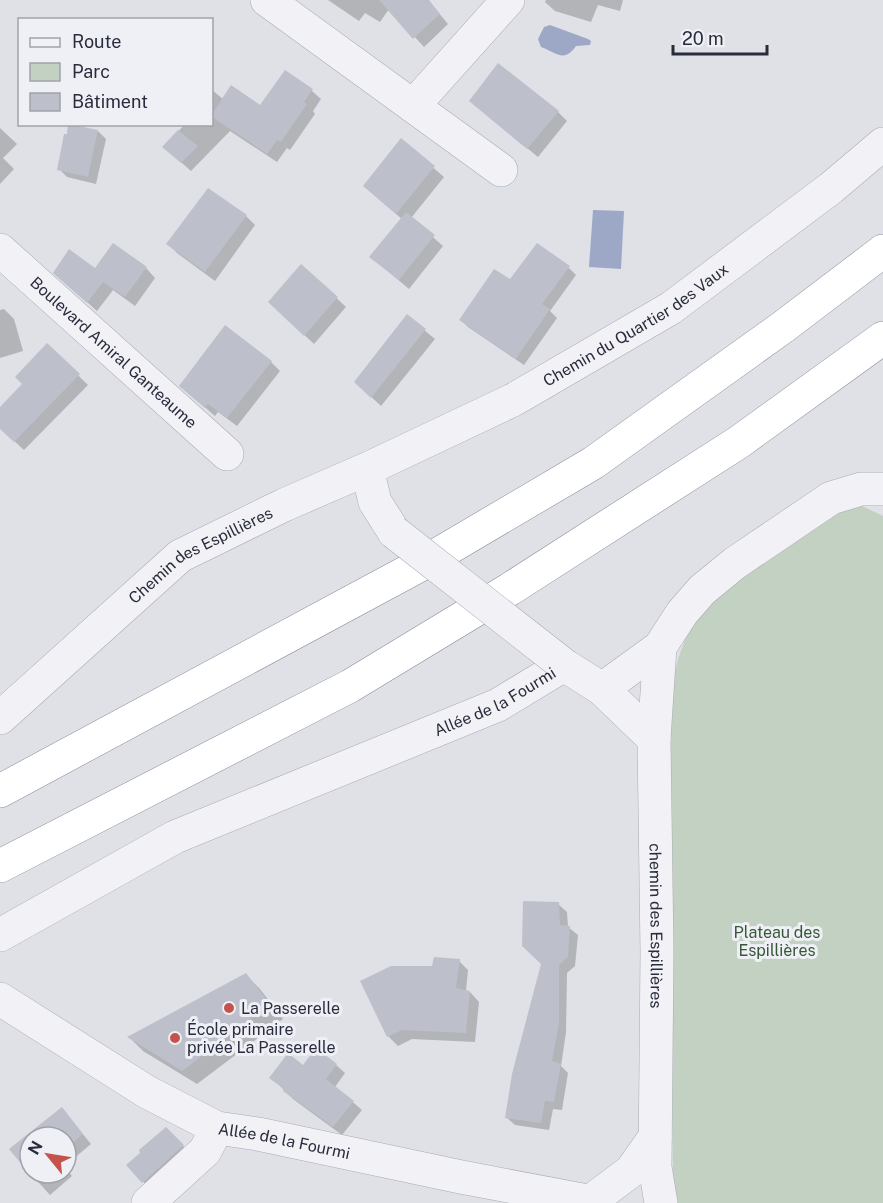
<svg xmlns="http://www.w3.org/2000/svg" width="883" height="1203" font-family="'Public Sans',sans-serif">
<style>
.green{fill:#c2d1c1}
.water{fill:#9ca8c5}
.shadow{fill:#0003}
.building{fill:#bdbfca}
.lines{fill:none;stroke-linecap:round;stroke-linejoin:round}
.minor-casing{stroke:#a8abb4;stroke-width:34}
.tertiary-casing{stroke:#a8abb4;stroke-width:34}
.motorway-casing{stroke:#888c9d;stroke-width:34}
.minor{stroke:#f2f2f6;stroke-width:33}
.tertiary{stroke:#f2f2f6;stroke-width:33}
.motorway{stroke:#fff;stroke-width:33}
.tertiary-bridge-casing{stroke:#a8abb4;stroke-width:34;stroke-linecap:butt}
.tertiary-bridge{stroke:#f2f2f6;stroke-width:33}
.poi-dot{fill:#c5534c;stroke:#eff0f5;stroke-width:2}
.labels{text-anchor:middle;stroke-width:6;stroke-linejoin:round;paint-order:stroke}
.street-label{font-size:16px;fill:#292c3d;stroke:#eff0f5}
.park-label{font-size:16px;fill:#375838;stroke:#eff0f5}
.poi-label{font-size:16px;fill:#292c3d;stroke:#eff0f5;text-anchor:start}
</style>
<rect width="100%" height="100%" fill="#dfe1e7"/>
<!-- green -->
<polygon class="green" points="860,505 883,516 883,1203 677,1203 673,1187 669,696 678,659 692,621 717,592 836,506"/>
<!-- water -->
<g class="water">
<path d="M550,25L588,39L591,41L590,45L576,46C564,63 557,53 541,47L538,39L544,27Z"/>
<polygon points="593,210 624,211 621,269 589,267"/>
</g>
<!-- shadow -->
<g class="shadow">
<polygon points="328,0 428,0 448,24 424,47 389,9 380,22 365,13 359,21"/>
<polygon points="546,0 623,0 620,11 598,5 591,22 555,11 545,2"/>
<polygon points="286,72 312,91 321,99 313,111 315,114 290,150 287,148 277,162 230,131 191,171 164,147 185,124 212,124 212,90 223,99 260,107"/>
<polygon points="481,110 558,112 567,121 538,157"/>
<polygon points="0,128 17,144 3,158 14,169 0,184"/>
<polygon points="98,131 106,139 96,184 67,177 59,169"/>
<polygon points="401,140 444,177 411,218 443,246 409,289 371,257 402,219 374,195"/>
<polygon points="246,216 255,225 215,281 177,253 168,244"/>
<polygon points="302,266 346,307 314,344 279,311"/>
<polygon points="146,268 155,278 135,306 113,290 97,311 65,282 95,270"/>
<polygon points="569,268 576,275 550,311 557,318 524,365 468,327 461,320"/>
<polygon points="4,309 14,319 23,351 0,358 0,310"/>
<polygon points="407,316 435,339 381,406 365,391"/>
<polygon points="47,345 88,385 24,450 0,428 0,409 23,384"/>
<polygon points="271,362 280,371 237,426 218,412 215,416 191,395"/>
<polygon points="558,904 567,912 568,927 578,935 575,966 567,973 566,1032 561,1066 568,1073 562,1110 553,1109 549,1130 515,1125 506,1117"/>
<polygon points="459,961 468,970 466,991 470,992 479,1002 475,1042 412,1039 398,1046 388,1036 434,967"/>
<polygon points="246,975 260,989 283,1019 197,1084 143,1051 130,1038"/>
<polygon points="336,1065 345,1073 335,1087 362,1110 342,1135 293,1099 271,1077 303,1067"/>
<polygon points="62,1109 91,1144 66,1165 66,1137 30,1137 30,1172 11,1149"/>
<polygon points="166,1129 191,1154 151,1190 128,1165"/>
<polygon points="66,1169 72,1176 50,1195 30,1173 66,1173"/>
</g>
<!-- building -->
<g class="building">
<polygon points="379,0 429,0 440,14 413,39"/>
<polygon points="498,63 559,111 527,149 469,101"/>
<polygon points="285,70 313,89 304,102 307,104 281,142 277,140 267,154 212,117 212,114 231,85 260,105"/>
<polygon points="68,124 98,130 88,177 57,170 64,134 67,134"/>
<polygon points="178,130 198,146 181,163 162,147"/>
<polygon points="401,138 435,166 396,214 363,186"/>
<polygon points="208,188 247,215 205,272 166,244"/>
<polygon points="406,212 435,235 399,280 369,257"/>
<polygon points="113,243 147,267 125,297 103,282 87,303 53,273 69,249 95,268"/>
<polygon points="537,243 570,266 542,304 550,309 516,359 459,320 494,269 510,279"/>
<polygon points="301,264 338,297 304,336 268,302"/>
<polygon points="407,314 426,329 371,398 354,382"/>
<polygon points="225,325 272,361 227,418 208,404 205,408 179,386"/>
<polygon points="47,343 80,374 14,442 0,429 0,407 22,384 15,377"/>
<polygon points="523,901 559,902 560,925 570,926 568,957 559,965 559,1023 552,1061 561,1064 554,1102 545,1101 541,1123 505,1118 512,1074 541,964 522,946"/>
<polygon points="434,957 460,959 456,988 470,991 466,1033 402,1030 387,1037 360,981 391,966 432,966"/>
<polygon points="246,973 270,1004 182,1071 127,1037"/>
<polygon points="316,1048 337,1064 326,1079 354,1101 333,1127 283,1091 284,1089 269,1078 288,1053 303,1065"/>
<polygon points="62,1107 83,1134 66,1149 66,1137 30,1137 30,1173 37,1173 32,1177 9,1149"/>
<polygon points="166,1127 184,1145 142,1183 126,1165 140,1153 139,1150"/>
</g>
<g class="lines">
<defs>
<g id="minor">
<polyline points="267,0 501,170"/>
<polyline points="413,106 508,0"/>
<path id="s1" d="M0,250L227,454"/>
<path id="s2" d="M0,935L175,837L498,705L564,665"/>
<path id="s3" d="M0,999L147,1092L217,1128L258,1134L461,1177L598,1203"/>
<polyline points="148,1203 205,1151 217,1128"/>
</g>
<g id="tertiary">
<polyline points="367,469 375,502 394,532"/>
<path id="s4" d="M660,647L654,739L657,952L655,1167L661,1203"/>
<polyline points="564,665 602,689 654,739"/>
<polyline points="602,689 660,647 682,613 702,590 735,563 831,498 861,489 883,489"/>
<path id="s5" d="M0,718L180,556L284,505L367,469L513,400L671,308L831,188L883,144"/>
<polyline points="591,1201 631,1171 655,1137"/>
</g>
<g id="motorway">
<polyline points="0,791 420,565 593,463 783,327 883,251"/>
<polyline points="0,866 350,686 510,589 739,442 883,338"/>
</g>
</defs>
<!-- minor casing -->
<use href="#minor" class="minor-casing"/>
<!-- tertiary casing -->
<use href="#tertiary" class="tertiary-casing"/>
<!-- motorway casing -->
<use href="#motorway" class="motorway-casing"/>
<!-- minor -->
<use href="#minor" class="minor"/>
<!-- tertiary -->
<use href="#tertiary" class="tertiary"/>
<!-- motorway -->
<use href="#motorway" class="motorway"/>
<defs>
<polyline id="tertiary-bridge" points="394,532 564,665"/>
</defs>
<!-- tertiary-bridge casing -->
<use href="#tertiary-bridge" class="tertiary-bridge-casing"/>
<!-- tertiary-bridge -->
<use href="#tertiary-bridge" class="tertiary-bridge"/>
</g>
<!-- markers -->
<g class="poi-dot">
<circle cx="229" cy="1008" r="6"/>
<circle cx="175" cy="1038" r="6"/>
</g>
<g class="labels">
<!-- street labels -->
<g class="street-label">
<text dy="6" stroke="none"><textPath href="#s5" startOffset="754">Chemin du Quartier des Vaux</textPath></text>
<text dy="6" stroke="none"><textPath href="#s1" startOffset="153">Boulevard Amiral Ganteaume</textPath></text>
<text dy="6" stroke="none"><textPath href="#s5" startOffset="260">Chemin des Espillières</textPath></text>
<text dy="6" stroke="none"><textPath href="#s2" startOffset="548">Allée de la Fourmi</textPath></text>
<text dy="6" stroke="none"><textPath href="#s4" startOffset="279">chemin des Espillières</textPath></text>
<text dy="6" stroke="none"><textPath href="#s3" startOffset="321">Allée de la Fourmi</textPath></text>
</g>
<!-- park labels -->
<g class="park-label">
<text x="777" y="938">Plateau des<tspan x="777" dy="18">Espillières</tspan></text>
</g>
<!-- poi labels -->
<g class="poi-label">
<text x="241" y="1014">La Passerelle</text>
<text x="187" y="1035">École primaire<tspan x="187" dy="18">privée La Passerelle</tspan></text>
</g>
</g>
<!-- legend -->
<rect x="18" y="18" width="195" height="108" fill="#eff0f5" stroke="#a0a2ab" stroke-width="1.5"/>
<rect x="30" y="38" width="30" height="9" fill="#f2f2f6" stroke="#a0a2ab" stroke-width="1.5"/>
<text x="72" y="48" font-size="18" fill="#292c3d">Route</text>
<rect x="30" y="63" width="30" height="18" fill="#c2d1c1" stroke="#a0a2ab" stroke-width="1.5"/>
<text x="72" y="78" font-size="18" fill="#292c3d">Parc</text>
<rect x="30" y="93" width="30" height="18" fill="#bdbfca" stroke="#a0a2ab" stroke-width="1.5"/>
<text x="72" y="108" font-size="18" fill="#292c3d">Bâtiment</text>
<!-- north arrow -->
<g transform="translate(48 1155) rotate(300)"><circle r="28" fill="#eff0f5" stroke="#a0a2ab" stroke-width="1.5"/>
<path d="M0-4.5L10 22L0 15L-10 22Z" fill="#c5534c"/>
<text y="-9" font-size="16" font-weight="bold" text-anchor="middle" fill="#292c3d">N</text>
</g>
<!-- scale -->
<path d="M673 45v9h94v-9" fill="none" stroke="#292c3d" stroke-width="3"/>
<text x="682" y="45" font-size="18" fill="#292c3d" stroke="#eff0f5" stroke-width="4.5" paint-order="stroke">20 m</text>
</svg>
